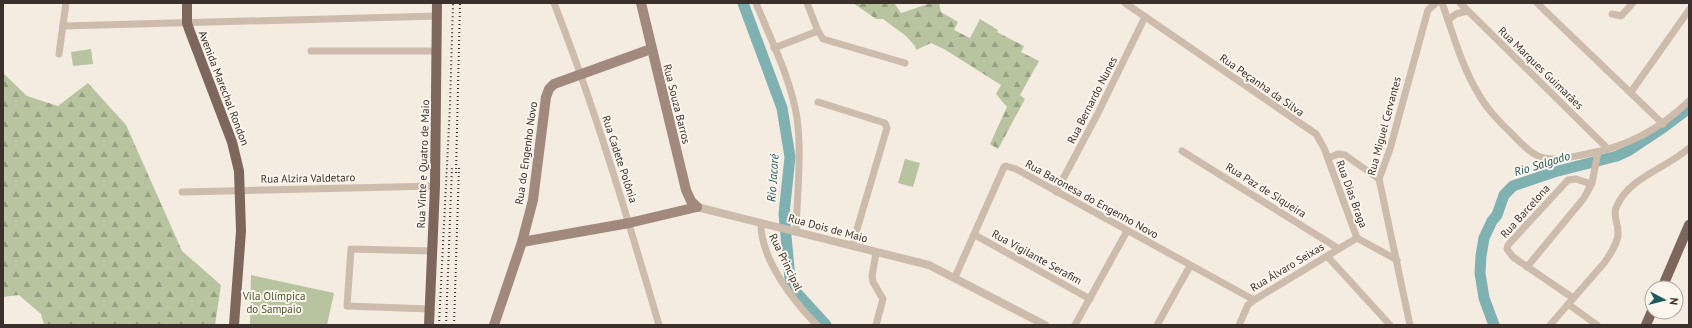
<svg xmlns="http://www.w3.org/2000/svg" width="1692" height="328" font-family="'PT Sans',sans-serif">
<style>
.forest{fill:url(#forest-firs)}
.green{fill:#b8c4a0}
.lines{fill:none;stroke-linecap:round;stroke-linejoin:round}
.river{stroke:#7fb0b2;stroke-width:11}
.minor{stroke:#cdbbac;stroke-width:7}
.tertiary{stroke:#cdbbac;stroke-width:8}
.secondary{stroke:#a18a7d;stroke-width:10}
.primary{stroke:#7d675c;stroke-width:10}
.rail{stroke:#3b302b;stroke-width:2;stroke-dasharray:1 3;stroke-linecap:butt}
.labels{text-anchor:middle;stroke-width:4;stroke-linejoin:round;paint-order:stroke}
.street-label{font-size:11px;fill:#3b302b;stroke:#fbf5ee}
.park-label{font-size:11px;fill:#4a5a2e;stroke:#fbf5ee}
.water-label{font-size:12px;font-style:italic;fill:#1f5a5e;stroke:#fbf5ee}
</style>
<defs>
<pattern id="forest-firs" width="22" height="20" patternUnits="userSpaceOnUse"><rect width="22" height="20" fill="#b8c4a0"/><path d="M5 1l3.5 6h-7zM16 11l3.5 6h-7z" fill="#97a083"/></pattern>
</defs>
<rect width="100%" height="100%" fill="#f4ebe1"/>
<!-- forest -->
<g class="forest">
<polygon points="853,3 894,3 901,13 931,3 939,3 941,12 958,22 954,30 970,38 980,19 998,30 997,32 1024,46 1021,52 1039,61 1020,95 1025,99 998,149 990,144 1007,107 996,94 1001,85 944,49 931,43 916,50 915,46 906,36 883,19 876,19"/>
<polygon points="3,73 27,96 58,106 88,83 126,125 182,251 221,285 215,325 44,325 41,314 19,295 3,297"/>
</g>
<!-- green -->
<g class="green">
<polygon points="91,49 93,64 73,66 71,52"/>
<polygon points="905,159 920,163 913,187 898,183"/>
<polygon points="251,275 334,293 327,325 250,325"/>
</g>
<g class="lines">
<!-- river -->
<g class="river">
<polyline points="743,3 782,108 790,157 784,214 790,279 795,291 826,325"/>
<polyline points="1494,325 1484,298 1480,273 1481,256 1484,238 1492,221 1497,215 1504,195 1513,186 1554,172 1617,156 1628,151 1661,129 1689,108"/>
</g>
<!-- minor -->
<g class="minor">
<path d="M554,3C595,108 627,216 659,325"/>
<path d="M756,3C771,40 791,79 797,118C802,155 797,195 796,232"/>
<polyline points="807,3 818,31 823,39 905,63"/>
<polyline points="1125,3 1316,134 1324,148 1357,238 1397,260"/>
<path d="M1442,3C1453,33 1461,65 1478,93C1487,110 1501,123 1515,137C1523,145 1532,155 1544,158C1559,161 1576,156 1591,153C1629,146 1661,128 1689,101"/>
<polyline points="1460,3 1608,149"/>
<polyline points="1537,3 1663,124"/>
<polyline points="1612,14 1621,16 1633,3"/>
<polyline points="1448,20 1456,14 1467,11"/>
<polyline points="63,26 438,16"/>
<polyline points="774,48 818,31"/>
<polyline points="311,51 437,51"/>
<polyline points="59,54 66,3"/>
<polyline points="1631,92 1689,10"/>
<polyline points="818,102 885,123 887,128 852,246"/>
<polyline points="1182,151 1339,249"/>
<polyline points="1328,158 1338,154 1345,155 1379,179"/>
<polyline points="182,192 435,186"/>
<polyline points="1056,192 1097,115 1145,17"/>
<path d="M761,223C760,258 793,301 817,325"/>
<polyline points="975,235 1090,299"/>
<polyline points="876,253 872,276 873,282 883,299 876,325"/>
<polyline points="1327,256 1390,325"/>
<polyline points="1527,267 1584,198 1592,183 1598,152"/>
<polyline points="955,277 1004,167 1006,166 1016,169 1254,300"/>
<polyline points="1573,298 1513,257 1507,249 1508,245 1568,180 1576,179 1591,184"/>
<polyline points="1568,304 1597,325"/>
<polyline points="430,309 347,306 351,249 432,251"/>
<polyline points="1075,325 1127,231"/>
<polyline points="1157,325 1190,266"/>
<polyline points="1239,325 1248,305 1254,300 1357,238"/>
<polyline points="1410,325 1379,179 1390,149 1428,10 1436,3"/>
<path d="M1550,325L1605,262C1610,254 1619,242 1618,232C1618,223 1613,216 1616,208C1628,177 1666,169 1689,148"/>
</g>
<!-- tertiary -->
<polyline class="tertiary" points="697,207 929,265 1045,325"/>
<!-- secondary -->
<g class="secondary">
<polyline points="641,3 686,190 691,201 697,207"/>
<polyline points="522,242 629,223 697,207"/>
<polyline points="494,325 522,242 533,200 546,97 549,89 554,84 651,49"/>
</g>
<!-- primary -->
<g class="primary">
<polyline points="187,3 187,23 189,29 232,142 239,171 241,231 234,325"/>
<polyline points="1662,288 1689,225"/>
<polyline points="429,325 435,186 437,3"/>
<polyline points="1646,325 1652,311"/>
</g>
<!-- rail -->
<g class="rail">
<polyline points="456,173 460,3"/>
<polyline points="439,325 450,105 453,3"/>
<polyline points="446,325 452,167"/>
<polyline points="454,325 459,167"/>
</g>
</g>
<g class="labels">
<!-- street labels -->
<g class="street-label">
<text transform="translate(1541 68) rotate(44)" y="4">Rua Marques Guimarães</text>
<text transform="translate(1262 85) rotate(35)" y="4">Rua Peçanha da Silva</text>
<text transform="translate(224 88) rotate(69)" y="4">Avenida Marechal Rondon</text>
<text transform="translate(1092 100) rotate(-63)" y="4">Rua Bernardo Nunes</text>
<text transform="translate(677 104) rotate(76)" y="4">Rua Souza Barros</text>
<text transform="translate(1384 126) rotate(-75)" y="4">Rua Miguel Cervantes</text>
<text transform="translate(526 153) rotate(-82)" y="4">Rua do Engenho Novo</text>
<text transform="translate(620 159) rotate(72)" y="4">Rua Cadete Polônia</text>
<text transform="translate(423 164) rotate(-88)" y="4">Rua Vinte e Quatro de Maio</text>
<text transform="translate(308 178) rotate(-1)" y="4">Rua Alzira Valdetaro</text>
<text transform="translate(1266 190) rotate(32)" y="4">Rua Paz de Siqueira</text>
<text transform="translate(1352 194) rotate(70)" y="4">Rua Dias Braga</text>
<text transform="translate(1092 199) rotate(29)" y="4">Rua Baronesa do Engenho Novo</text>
<text transform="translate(1525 211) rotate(-48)" y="4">Rua Barcelona</text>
<text transform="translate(828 228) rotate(15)" y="4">Rua Dois de Maio</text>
<text transform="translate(1037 257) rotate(29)" y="4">Rua Vigilante Serafim</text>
<text transform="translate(786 262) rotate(64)" y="4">Rua Principal</text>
<text transform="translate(1287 267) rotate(-31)" y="4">Rua Álvaro Seixas</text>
</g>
<!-- park labels -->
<g class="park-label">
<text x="274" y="300">Vila Olímpica<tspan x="274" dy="13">do Sampaio</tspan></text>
</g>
<!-- water labels -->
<g class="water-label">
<text transform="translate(1542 164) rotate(-17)" y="4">Rio Salgado</text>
<text transform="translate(773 178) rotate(-86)" y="4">Rio Jacaré</text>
</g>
</g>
<!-- border -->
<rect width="1692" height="328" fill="none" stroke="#3b302b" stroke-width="8"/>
<!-- north arrow -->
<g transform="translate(1664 300) rotate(97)"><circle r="19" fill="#fbf5ee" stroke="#aea6a0"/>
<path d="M0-3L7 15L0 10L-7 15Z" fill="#1f5a5e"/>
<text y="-6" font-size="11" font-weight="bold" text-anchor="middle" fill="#3b302b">N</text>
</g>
</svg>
